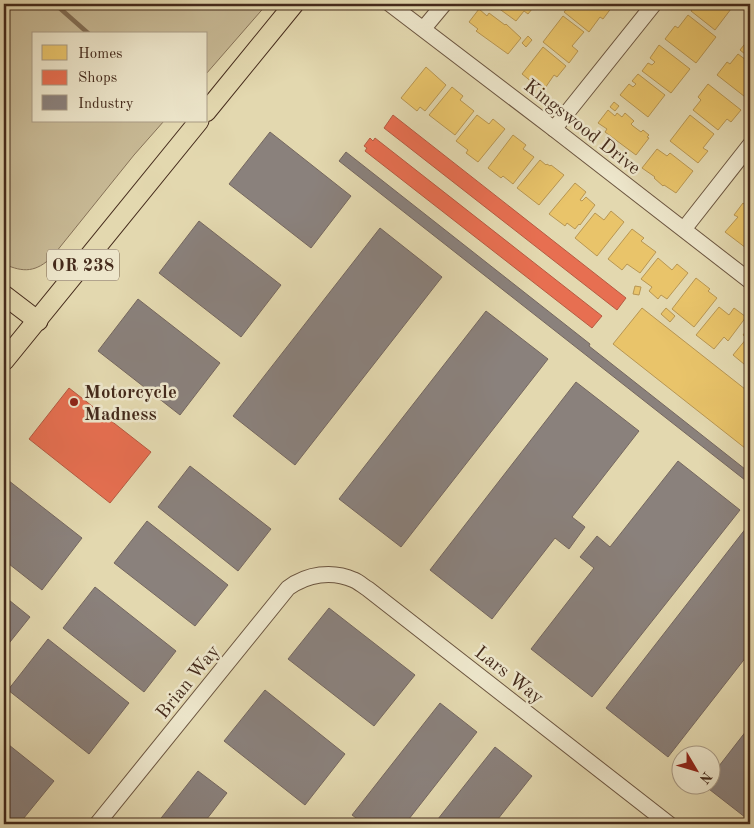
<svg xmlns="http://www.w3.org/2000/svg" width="754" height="828" font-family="'Old Standard TT',serif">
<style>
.green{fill:#c8ba96;stroke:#867258}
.homes{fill:#e9c46a;stroke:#b89652}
.shops{fill:#e76f51;stroke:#b65a41}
.industry{fill:#8a817c;stroke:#75675f}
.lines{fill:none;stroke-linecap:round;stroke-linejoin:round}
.stream{stroke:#836f56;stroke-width:4.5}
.minor-casing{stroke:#6c5640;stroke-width:17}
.major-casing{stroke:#442a1b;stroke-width:21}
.minor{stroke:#ede6cb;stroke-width:15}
.major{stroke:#e3d8af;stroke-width:19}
.poi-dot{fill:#8f2418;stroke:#ede6cb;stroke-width:2}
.labels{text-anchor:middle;stroke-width:5;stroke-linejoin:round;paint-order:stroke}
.shield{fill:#ede6cb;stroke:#776250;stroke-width:1}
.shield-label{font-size:18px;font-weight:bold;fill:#442a1b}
.street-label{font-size:19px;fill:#442a1b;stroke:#ede6cb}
.poi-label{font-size:19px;font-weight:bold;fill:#442a1b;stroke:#ede6cb;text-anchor:start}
</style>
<rect width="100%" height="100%" fill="#e3d8af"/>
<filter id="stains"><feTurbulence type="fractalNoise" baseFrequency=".004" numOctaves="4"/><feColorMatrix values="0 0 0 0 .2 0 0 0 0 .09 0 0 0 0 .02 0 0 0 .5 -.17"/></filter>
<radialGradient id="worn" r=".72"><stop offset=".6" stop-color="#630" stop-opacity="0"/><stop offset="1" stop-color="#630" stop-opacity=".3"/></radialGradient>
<!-- green -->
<path class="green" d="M4,4H267L206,74V34H34V121H164L134,155L52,257C36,272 24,273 4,264Z"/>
<!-- homes -->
<g class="homes">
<polygon points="494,4 536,4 528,14 524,11 516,21 494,5"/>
<polygon points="571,4 579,4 581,5 582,4 608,4 612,7 603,19 600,17 589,32 564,12"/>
<polygon points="696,4 732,4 734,5 715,30 691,11"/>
<polygon points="479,9 487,16 489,13 505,25 506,24 521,38 508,54 476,31 478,29 469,22"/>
<polygon points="688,15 716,37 696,63 665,39 675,26 678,28"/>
<polygon points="563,16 584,32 572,46 578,51 569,63 543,42"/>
<polygon points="750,32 750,58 740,50 748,40 746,38"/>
<polygon points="528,36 532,40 526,47 522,43"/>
<polygon points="659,45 690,69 671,93 642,71 648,63 652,65 655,62 650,58"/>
<polygon points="543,47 566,66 557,77 554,75 543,91 522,74"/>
<polygon points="738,54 750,63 749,100 717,75 727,62 730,64"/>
<polygon points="426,67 446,85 425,111 420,107 417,111 401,98"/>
<polygon points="638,74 665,95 648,117 620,95 629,84 633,87 636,84 632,81"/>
<polygon points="708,84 741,110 731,122 727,119 718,130 693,110 701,100 698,97"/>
<polygon points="452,87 463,96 460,100 474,111 455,135 429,115"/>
<polygon points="614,102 619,106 615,111 610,107"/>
<polygon points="608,110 615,116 617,113 622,117 625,113 634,121 631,124 633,126 641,132 643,130 649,135 647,137 649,138 636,155 605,132 607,129 598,123"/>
<polygon points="477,115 489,124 493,119 505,129 478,162 466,153 468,150 456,141"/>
<polygon points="690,115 714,134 703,148 708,151 698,163 670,141"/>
<polygon points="513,135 526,145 523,149 534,157 513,184 503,176 501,178 488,168"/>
<polygon points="657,149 667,156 670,153 693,171 676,193 664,185 663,186 654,178 655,177 642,168"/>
<polygon points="540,160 546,165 547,164 550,166 551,165 564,175 539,205 517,188"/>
<polygon points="575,183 586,192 580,200 582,201 586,197 595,205 580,225 579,224 575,229 567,223 565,226 549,214"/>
<polygon points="743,203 750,209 750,242 746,248 725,232 738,217 734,215"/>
<polygon points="611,211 624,222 597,256 575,238 595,213 604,220"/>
<polygon points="632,229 644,238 641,241 656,252 640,273 627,264 622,270 608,259"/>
<polygon points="658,258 672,270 677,264 688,273 667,299 661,295 658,299 649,291 652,287 641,279"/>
<polygon points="696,278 710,289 708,291 717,298 694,327 672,309"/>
<polygon points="635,286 641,287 639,295 633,294"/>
<polygon points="719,307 729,315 734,308 746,317 728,341 724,337 714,349 696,335"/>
<polygon points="642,308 750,393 750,452 613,344"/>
<polygon points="666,308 675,316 670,322 661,314"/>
<polygon points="750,326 750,369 733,355 747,338 743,335"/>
</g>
<!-- shops -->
<g class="shops">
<polygon points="393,115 626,298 617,310 384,128"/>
<polygon points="370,138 373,141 375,138 602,316 592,328 365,151 367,148 364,146"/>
<polygon points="69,388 151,452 110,503 29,439"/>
</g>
<!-- industry -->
<g class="industry">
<polygon points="270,132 351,196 311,248 229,184"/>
<polygon points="346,152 590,344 589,346 750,473 750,484 339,161"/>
<polygon points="199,221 281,285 241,337 159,273"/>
<polygon points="380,228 442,277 295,465 233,416"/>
<polygon points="138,299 220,363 180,415 98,351"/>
<polygon points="486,311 548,359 401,547 339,499"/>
<polygon points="576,382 639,431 572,517 585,527 569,549 555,538 492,619 430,570"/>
<polygon points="678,461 740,510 592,697 531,649 594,568 580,557 597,536 610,547"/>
<polygon points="190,466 271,529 238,571 158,507"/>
<polygon points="4,477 82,538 42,590 4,560"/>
<polygon points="147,521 228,585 195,626 114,563"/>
<polygon points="750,523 750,652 668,757 606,708"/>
<polygon points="95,587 176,651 144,692 63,628"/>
<polygon points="4,596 30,617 6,647 4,645"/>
<polygon points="329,608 415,675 374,726 288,659"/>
<polygon points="48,639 129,703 89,754 8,690"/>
<polygon points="265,690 345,754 305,805 224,741"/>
<polygon points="440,703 477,732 405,824 364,824 352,815"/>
<polygon points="750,726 750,821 705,786 712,786 712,775"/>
<polygon points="4,741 54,781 19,824 4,824"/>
<polygon points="495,747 532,776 494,824 434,824"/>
<polygon points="198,771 227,793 203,824 161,824 158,822"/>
</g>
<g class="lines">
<!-- stream -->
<polyline class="stream" points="55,4 89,34"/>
<defs>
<g id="minor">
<polyline points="390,4 554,129 750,281"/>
<polyline points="424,28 444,4"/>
<polyline points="554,129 654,4"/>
<polyline points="684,229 750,145"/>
<path d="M97,824L288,588C307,574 332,570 354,580C359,582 363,586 368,589L669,824"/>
</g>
<g id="major">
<polyline points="206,112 294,4"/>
<polyline points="4,295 38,321"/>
<polyline points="4,361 199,121"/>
</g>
</defs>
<!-- minor casing -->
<use href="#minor" class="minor-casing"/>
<!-- major casing -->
<use href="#major" class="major-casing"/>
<!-- minor -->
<use href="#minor" class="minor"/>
<!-- major -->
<use href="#major" class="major"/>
</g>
<!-- markers -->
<circle class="poi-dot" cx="74" cy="402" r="5"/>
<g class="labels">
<!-- shield labels -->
<rect class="shield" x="47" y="249.5" width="72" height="31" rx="4"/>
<g class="shield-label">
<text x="83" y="271">OR 238</text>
</g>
<!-- street labels -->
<g class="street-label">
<text transform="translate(583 126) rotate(38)" y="7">Kingswood Drive</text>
<text transform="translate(510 674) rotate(38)" y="7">Lars Way</text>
<text transform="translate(187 681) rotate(-51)" y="7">Brian Way</text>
</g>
<!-- poi labels -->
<g class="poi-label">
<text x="84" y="398">Motorcycle<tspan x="84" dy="22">Madness</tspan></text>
</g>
</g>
<!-- margin -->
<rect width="754" height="828" fill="none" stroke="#e3d8af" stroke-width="20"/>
<rect x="5" y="5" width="744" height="818" fill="none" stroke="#442a1b" stroke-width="2.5"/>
<rect x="10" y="10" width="734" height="808" fill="none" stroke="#442a1b"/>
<!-- legend -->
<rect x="32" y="32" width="175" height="90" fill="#ede6cb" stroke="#a99b85"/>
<rect x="42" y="45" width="25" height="15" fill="#e9c46a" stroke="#a99b85"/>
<text x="78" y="58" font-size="15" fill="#442a1b">Homes</text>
<rect x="42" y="70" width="25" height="15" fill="#e76f51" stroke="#a99b85"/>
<text x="78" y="82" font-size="15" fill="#442a1b">Shops</text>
<rect x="42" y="95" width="25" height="15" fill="#8a817c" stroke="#a99b85"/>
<text x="78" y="108" font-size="15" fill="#442a1b">Industry</text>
<!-- north arrow -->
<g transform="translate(696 770) rotate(128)"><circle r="24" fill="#ede6cb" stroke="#a99b85"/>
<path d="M0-4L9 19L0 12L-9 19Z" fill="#8f2418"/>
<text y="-8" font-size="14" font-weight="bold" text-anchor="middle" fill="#442a1b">N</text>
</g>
<rect width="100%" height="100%" filter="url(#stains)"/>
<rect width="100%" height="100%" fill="url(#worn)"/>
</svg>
